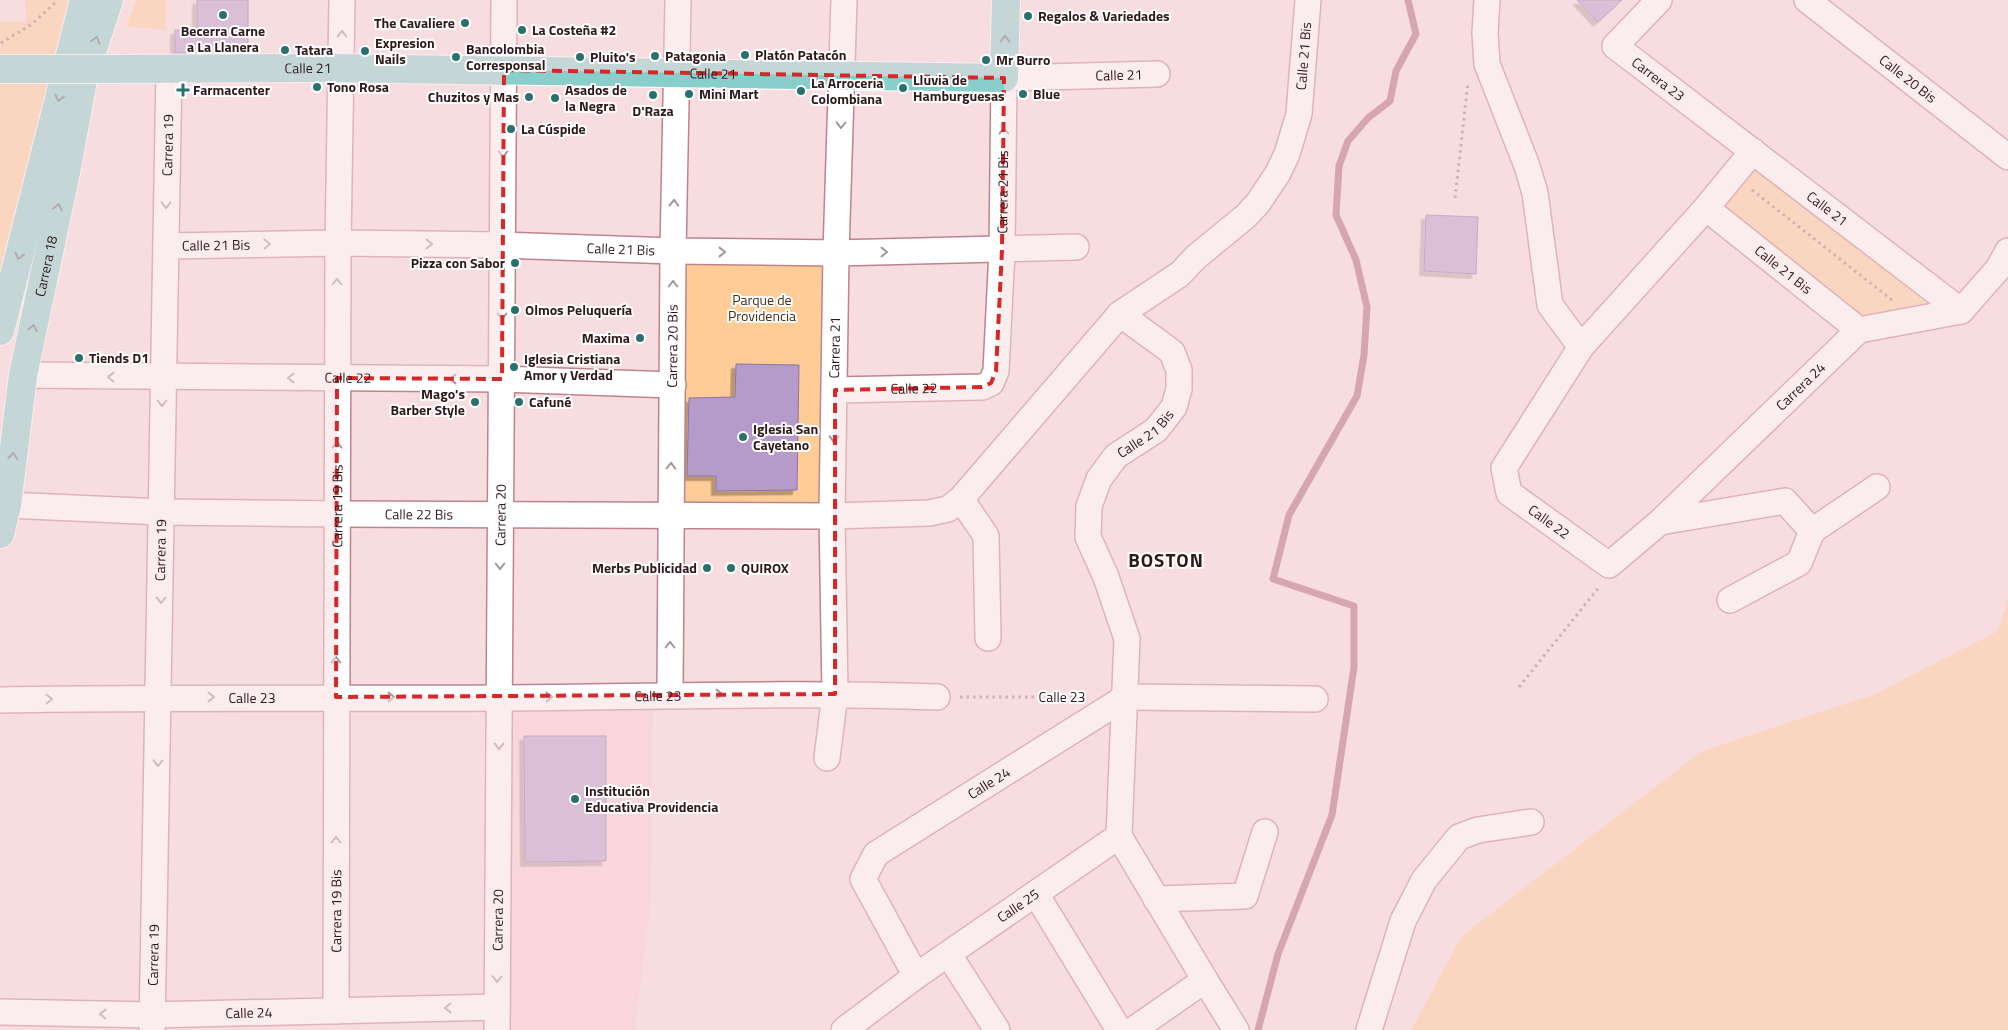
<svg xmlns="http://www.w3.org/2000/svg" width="2008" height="1030" font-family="'Titillium Web',sans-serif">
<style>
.built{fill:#faced4}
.green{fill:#fdcc97;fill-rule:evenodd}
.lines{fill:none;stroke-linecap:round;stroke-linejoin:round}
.stream{stroke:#aa6470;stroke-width:7}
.building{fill:#b59bca;stroke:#8c74a1;filter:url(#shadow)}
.minor-casing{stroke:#be848d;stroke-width:28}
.major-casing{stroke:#fff;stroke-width:30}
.path{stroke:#998184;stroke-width:3;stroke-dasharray:2.5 4;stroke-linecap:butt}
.minor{stroke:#fff;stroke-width:25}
.major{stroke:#88ceca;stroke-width:28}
.major-bridge-casing{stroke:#fff;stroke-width:30;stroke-linecap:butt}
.major-bridge{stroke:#88ceca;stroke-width:28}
.oneway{stroke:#a29899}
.oneway2{stroke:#5c7474}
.marked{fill:none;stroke:#d62828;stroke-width:4;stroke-dasharray:10 6;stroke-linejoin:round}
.poi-dot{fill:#28716d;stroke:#fff;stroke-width:2}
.labels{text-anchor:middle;stroke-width:4;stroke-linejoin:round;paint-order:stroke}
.poi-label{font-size:14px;font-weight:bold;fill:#30191d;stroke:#fff;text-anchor:start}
.street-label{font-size:14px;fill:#30191d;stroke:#fff}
.park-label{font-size:14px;fill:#462e0f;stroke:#fff}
.district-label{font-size:19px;font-weight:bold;letter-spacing:1px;fill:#30191d;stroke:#fff}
</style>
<defs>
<filter id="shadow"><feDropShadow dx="-4.5" dy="4.5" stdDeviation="0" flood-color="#0004"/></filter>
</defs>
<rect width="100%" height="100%" fill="#f7dde0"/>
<!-- built -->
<polygon class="built" points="653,694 651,900 635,1030 497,1030 500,698"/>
<!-- green -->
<g class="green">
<polygon points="25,0 84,0 0,331 0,22 26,22"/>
<polygon points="137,0 166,0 166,30 126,26"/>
<polygon points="1753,151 1961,311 1859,330 1706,208"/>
<path d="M673,251L836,253L832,516L671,515ZM736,364L799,365L797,490L716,491V476L687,475L690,398L735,397Z"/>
<polygon points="2008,598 2008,1030 1411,1030 1462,936 1702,751 1873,695 1998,631"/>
</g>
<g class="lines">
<!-- stream -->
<polyline class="stream" points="1258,1030 1278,954 1332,815 1354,667 1354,606 1273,579 1289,515 1357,396 1364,355 1367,307 1356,260 1336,215 1339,166 1348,141 1368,118 1390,101 1396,71 1416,34 1408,0"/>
</g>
<!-- building -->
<g class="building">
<polygon points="197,0 248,0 248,53 175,53 175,30 197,30"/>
<polygon points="1577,0 1622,0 1598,22"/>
<polygon points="1426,215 1478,217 1476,274 1424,271"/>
<polygon points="736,364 799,365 797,490 716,491 716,476 687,476 689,398 735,397"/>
<polygon points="524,736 606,736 606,861 525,862"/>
</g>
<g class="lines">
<defs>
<g id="minor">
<polyline points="1487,0 1485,33 1487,64 1527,166 1535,193 1550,305 1581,347"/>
<path id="s1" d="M1659,0L1615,46L1961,311"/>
<path id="s2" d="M1807,0L2008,157"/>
<path id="s3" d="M1753,151L1706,208L1581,347L1504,468L1509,493L1609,565L1660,522L1859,330L1961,311L1998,269L2008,251"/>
<path id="s4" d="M1706,208L1859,330"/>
<path id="s5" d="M166,246L338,243L503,245L673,251L836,253L1076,247"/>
<path id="s6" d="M23,375L502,379L673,385"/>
<path id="s7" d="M835,390L982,387L991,383L996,371L1002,250L1004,78L1157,74"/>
<polyline points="961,499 986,536 988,638"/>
<path id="s8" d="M7,505L162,512L336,514L832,516L929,513L948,509L961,499L1120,314"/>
<polyline points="1660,522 1785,501 1812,531 1799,563 1730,600"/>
<polyline points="1812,531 1877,487"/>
<path id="s9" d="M670,694L673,251L678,0"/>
<polyline points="1126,697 1315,699"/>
<path id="s10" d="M0,700C166,697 333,699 499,698C645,697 791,692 937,697"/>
<path id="s11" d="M827,758L835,694L832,516L836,253L844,0"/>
<path id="s12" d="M1119,836L1127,639L1106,577L1088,537L1089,506L1099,479L1116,456L1156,430L1174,407L1179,389V370L1172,352L1120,314L1180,274L1196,257L1246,216L1258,203L1278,173L1287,154L1299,114L1308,0"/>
<polyline points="1119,836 1205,980"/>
<polyline points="1036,894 1119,1030"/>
<polyline points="1156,899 1245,896 1265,832"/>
<polyline points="949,955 997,1030"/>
<path id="s13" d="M916,976L863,879L876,854L1126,697"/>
<path id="s14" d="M336,1011L338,243L342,0"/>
<path id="s15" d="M0,1012L152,1015L497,1007"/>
<path id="s16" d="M152,1030L169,69"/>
<path id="s17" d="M497,1030L504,0"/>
<path id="s18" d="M844,1030L916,976L1119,836"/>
<polyline points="1133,1030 1205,980 1236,1030"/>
<polyline points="1369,1030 1403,921 1424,880 1459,837 1478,830 1531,822"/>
</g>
<g id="major">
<path id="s19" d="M117,69L332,68L1004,78L1006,0"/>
<polyline points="0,331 84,0"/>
<path id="s20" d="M0,534L7,505L23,375L66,172L83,80L109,0"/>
</g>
</defs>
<!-- minor casing -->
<use href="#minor" class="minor-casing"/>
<!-- major casing -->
<use href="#major" class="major-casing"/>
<!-- path -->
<g class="path">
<polyline points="1,43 32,24 58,0"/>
<polyline points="1752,190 1892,300"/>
<polyline points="1455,198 1468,82"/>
<polyline points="1519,687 1600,586"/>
<polyline points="960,697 1081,697"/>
</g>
<!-- minor -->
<use href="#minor" class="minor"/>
<!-- major -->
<use href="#major" class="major"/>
<defs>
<polyline id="major-bridge" points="0,69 117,69"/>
</defs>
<!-- major-bridge casing -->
<use href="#major-bridge" class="major-bridge-casing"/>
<!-- major-bridge -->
<use href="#major-bridge" class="major-bridge"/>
</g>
<!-- one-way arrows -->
<defs><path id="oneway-chevron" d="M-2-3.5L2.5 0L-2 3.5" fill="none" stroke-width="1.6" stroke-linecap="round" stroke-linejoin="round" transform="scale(1.25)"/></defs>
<g class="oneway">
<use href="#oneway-chevron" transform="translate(342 34) rotate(-90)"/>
<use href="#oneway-chevron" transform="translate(841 125) rotate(92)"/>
<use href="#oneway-chevron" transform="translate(1004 131) rotate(-89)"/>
<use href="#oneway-chevron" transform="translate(503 154) rotate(90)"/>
<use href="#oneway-chevron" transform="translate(674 203) rotate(-89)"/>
<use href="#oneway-chevron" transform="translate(166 205) rotate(91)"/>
<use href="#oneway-chevron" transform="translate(267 244) rotate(-1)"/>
<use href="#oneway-chevron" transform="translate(429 244) rotate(1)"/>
<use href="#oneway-chevron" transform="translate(722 252)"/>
<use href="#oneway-chevron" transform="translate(884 252) rotate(-1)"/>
<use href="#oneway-chevron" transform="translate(337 282) rotate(-90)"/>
<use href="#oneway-chevron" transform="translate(673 284) rotate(-90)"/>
<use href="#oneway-chevron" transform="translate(502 316) rotate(90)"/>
<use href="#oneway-chevron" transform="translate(111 377) rotate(-179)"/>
<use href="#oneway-chevron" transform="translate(291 378) rotate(-180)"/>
<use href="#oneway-chevron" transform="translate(453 379) rotate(-180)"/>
<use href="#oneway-chevron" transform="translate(162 403) rotate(90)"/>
<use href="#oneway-chevron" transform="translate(834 439) rotate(91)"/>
<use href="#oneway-chevron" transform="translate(337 445) rotate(-90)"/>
<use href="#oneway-chevron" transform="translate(671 466) rotate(-89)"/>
<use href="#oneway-chevron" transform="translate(500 566) rotate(90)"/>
<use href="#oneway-chevron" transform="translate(161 600) rotate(91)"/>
<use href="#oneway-chevron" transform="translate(670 645) rotate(-90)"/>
<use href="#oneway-chevron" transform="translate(336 660) rotate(-90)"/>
<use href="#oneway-chevron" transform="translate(719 694)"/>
<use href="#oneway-chevron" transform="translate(211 697)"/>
<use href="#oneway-chevron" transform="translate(391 697)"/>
<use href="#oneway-chevron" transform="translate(549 697) rotate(-1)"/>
<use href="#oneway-chevron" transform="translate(49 699) rotate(-1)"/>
<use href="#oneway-chevron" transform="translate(499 746) rotate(91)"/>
<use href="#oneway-chevron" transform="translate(158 763) rotate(91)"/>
<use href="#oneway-chevron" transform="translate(336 840) rotate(-90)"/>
<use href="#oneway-chevron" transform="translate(497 979) rotate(91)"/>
<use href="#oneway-chevron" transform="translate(448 1008) rotate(179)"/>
<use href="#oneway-chevron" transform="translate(103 1014) rotate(-179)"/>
</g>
<g class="oneway2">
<use href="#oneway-chevron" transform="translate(1005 39) rotate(-89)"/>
<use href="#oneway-chevron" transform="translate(96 40) rotate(-72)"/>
<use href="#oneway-chevron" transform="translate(59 98) rotate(104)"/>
<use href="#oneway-chevron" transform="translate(58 207) rotate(-77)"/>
<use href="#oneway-chevron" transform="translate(19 256) rotate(104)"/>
<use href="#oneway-chevron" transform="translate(33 328) rotate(-79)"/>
<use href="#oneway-chevron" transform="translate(13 456) rotate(-83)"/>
</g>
<!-- marked area -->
<path d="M0 0H2008V1030H0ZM504,70L1004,78L1002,250L996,371L991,383L982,387L835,390V694L336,697L337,378L502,379Z" fill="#f7dde0" fill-opacity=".55" fill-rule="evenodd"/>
<path class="marked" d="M504,70L1004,78L1002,250L996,371L991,383L982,387L835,390V694L336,697L337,378L502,379Z"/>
<!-- markers -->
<g class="poi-dot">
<circle cx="223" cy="15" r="5"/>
<circle cx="1028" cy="16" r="5"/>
<circle cx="465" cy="23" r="5"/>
<circle cx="522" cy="30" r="5"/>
<circle cx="285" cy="50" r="5"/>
<circle cx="365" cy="51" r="5"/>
<circle cx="745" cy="55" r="5"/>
<circle cx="655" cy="56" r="5"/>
<circle cx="456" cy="57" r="5"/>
<circle cx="580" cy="57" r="5"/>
<circle cx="986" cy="60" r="5"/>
<circle cx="317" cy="87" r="5"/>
<circle cx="903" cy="88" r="5"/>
<path d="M180.5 82.5h5v5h5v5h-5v5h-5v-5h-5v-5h5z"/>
<circle cx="801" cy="91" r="5"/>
<circle cx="689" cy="94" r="5"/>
<circle cx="1023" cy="94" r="5"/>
<circle cx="653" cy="95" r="5"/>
<circle cx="529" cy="97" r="5"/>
<circle cx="555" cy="98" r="5"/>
<circle cx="511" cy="129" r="5"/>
<circle cx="515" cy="263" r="5"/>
<circle cx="515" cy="310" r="5"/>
<circle cx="640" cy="338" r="5"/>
<circle cx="79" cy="358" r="5"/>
<circle cx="514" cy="367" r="5"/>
<circle cx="475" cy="402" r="5"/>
<circle cx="519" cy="402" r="5"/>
<circle cx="743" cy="437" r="5"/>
<circle cx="707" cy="568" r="5"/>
<circle cx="731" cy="568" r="5"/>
<circle cx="575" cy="799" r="5"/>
</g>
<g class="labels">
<!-- poi labels -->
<g class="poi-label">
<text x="1038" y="21">Regalos &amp; Variedades</text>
<text x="455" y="28" text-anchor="end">The Cavaliere</text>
<text x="532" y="35">La Costeña #2</text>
<text x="223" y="36" text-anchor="middle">Becerra Carne<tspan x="223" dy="16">a La Llanera</tspan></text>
<text x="375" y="48">Expresion<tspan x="375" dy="16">Nails</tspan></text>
<text x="466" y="54">Bancolombia<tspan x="466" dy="16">Corresponsal</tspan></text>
<text x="295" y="55">Tatara</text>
<text x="755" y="60">Platón Patacón</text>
<text x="665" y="61">Patagonia</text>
<text x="590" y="62">Pluito's</text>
<text x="996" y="65">Mr Burro</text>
<text x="913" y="85">Lluvia de<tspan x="913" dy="16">Hamburguesas</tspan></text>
<text x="811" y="88">La Arroceria<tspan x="811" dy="16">Colombiana</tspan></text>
<text x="327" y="92">Tono Rosa</text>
<text x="193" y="95">Farmacenter</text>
<text x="565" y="95">Asados de<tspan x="565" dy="16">la Negra</tspan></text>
<text x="699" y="99">Mini Mart</text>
<text x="1033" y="99">Blue</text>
<text x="519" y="102" text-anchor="end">Chuzitos y Mas</text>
<text x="653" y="116" text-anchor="middle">D'Raza</text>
<text x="521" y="134">La Cúspide</text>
<text x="505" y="268" text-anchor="end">Pizza con Sabor</text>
<text x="525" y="315">Olmos Peluquería</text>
<text x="630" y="343" text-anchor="end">Maxima</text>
<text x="89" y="363">Tiends D1</text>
<text x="524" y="364">Iglesia Cristiana<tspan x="524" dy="16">Amor y Verdad</tspan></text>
<text x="465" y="399" text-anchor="end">Mago's<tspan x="465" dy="16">Barber Style</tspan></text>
<text x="529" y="407">Cafuné</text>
<text x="753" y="434">Iglesia San<tspan x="753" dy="16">Cayetano</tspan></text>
<text x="697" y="573" text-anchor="end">Merbs Publicidad</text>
<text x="741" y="573">QUIROX</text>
<text x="585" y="796">Institución<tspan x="585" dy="16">Educativa Providencia</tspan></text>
</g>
<!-- street labels -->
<g class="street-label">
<text dy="5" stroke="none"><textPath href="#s12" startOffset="928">Calle 21 Bis</textPath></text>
<text dy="5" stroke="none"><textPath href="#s19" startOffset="191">Calle 21</textPath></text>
<text dy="5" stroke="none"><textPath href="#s19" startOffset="596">Calle 21</textPath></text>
<text dy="5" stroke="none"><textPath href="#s7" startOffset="578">Calle 21</textPath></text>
<text dy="5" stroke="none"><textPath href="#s2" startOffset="128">Calle 20 Bis</textPath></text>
<text dy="5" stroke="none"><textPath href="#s1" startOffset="118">Carrera 23</textPath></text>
<text dy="5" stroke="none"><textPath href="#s16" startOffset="885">Carrera 19</textPath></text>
<text dy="5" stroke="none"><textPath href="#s7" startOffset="349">Carrera 21 Bis</textPath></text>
<text dy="5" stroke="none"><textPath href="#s1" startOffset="331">Calle 21</textPath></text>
<text dy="5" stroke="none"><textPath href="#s5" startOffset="50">Calle 21 Bis</textPath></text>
<text dy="5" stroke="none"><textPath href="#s5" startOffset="455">Calle 21 Bis</textPath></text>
<text dy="5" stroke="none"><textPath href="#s20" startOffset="272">Carrera 18</textPath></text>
<text dy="5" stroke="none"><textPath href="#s4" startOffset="99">Calle 21 Bis</textPath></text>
<text dy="5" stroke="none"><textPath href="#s9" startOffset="348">Carrera 20 Bis</textPath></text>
<text dy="5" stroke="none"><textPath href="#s11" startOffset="411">Carrera 21</textPath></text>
<text dy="5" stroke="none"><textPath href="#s6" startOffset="325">Calle 22</textPath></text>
<text dy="5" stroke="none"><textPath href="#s3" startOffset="815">Carrera 24</textPath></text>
<text dy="5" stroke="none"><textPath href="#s7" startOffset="79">Calle 22</textPath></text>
<text dy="5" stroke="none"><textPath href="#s12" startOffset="432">Calle 21 Bis</textPath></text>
<text dy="5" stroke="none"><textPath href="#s14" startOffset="505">Carrera 19 Bis</textPath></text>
<text dy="5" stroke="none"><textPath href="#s8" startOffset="412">Calle 22 Bis</textPath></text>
<text dy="5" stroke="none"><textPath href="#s17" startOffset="515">Carrera 20</textPath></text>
<text dy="5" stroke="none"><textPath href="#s3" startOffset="479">Calle 22</textPath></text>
<text dy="5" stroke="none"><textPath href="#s16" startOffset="480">Carrera 19</textPath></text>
<text dy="5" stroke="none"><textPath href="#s10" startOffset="658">Calle 23</textPath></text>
<text dy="5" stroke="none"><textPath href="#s10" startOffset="252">Calle 23</textPath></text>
<text x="1062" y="702">Calle 23</text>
<text dy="5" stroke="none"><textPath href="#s13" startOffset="272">Calle 24</textPath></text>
<text dy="5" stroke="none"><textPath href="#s18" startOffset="214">Calle 25</textPath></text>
<text dy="5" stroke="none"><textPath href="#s14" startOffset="100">Carrera 19 Bis</textPath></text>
<text dy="5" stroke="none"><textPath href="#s17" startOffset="110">Carrera 20</textPath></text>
<text dy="5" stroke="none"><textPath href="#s16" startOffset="75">Carrera 19</textPath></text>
<text dy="5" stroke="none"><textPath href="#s15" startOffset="249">Calle 24</textPath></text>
</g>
<!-- park labels -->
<g class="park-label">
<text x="762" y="305">Parque de<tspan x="762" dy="16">Providencia</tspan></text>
</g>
<!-- district labels -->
<g class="district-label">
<text x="1166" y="567">BOSTON</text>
</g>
</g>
</svg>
